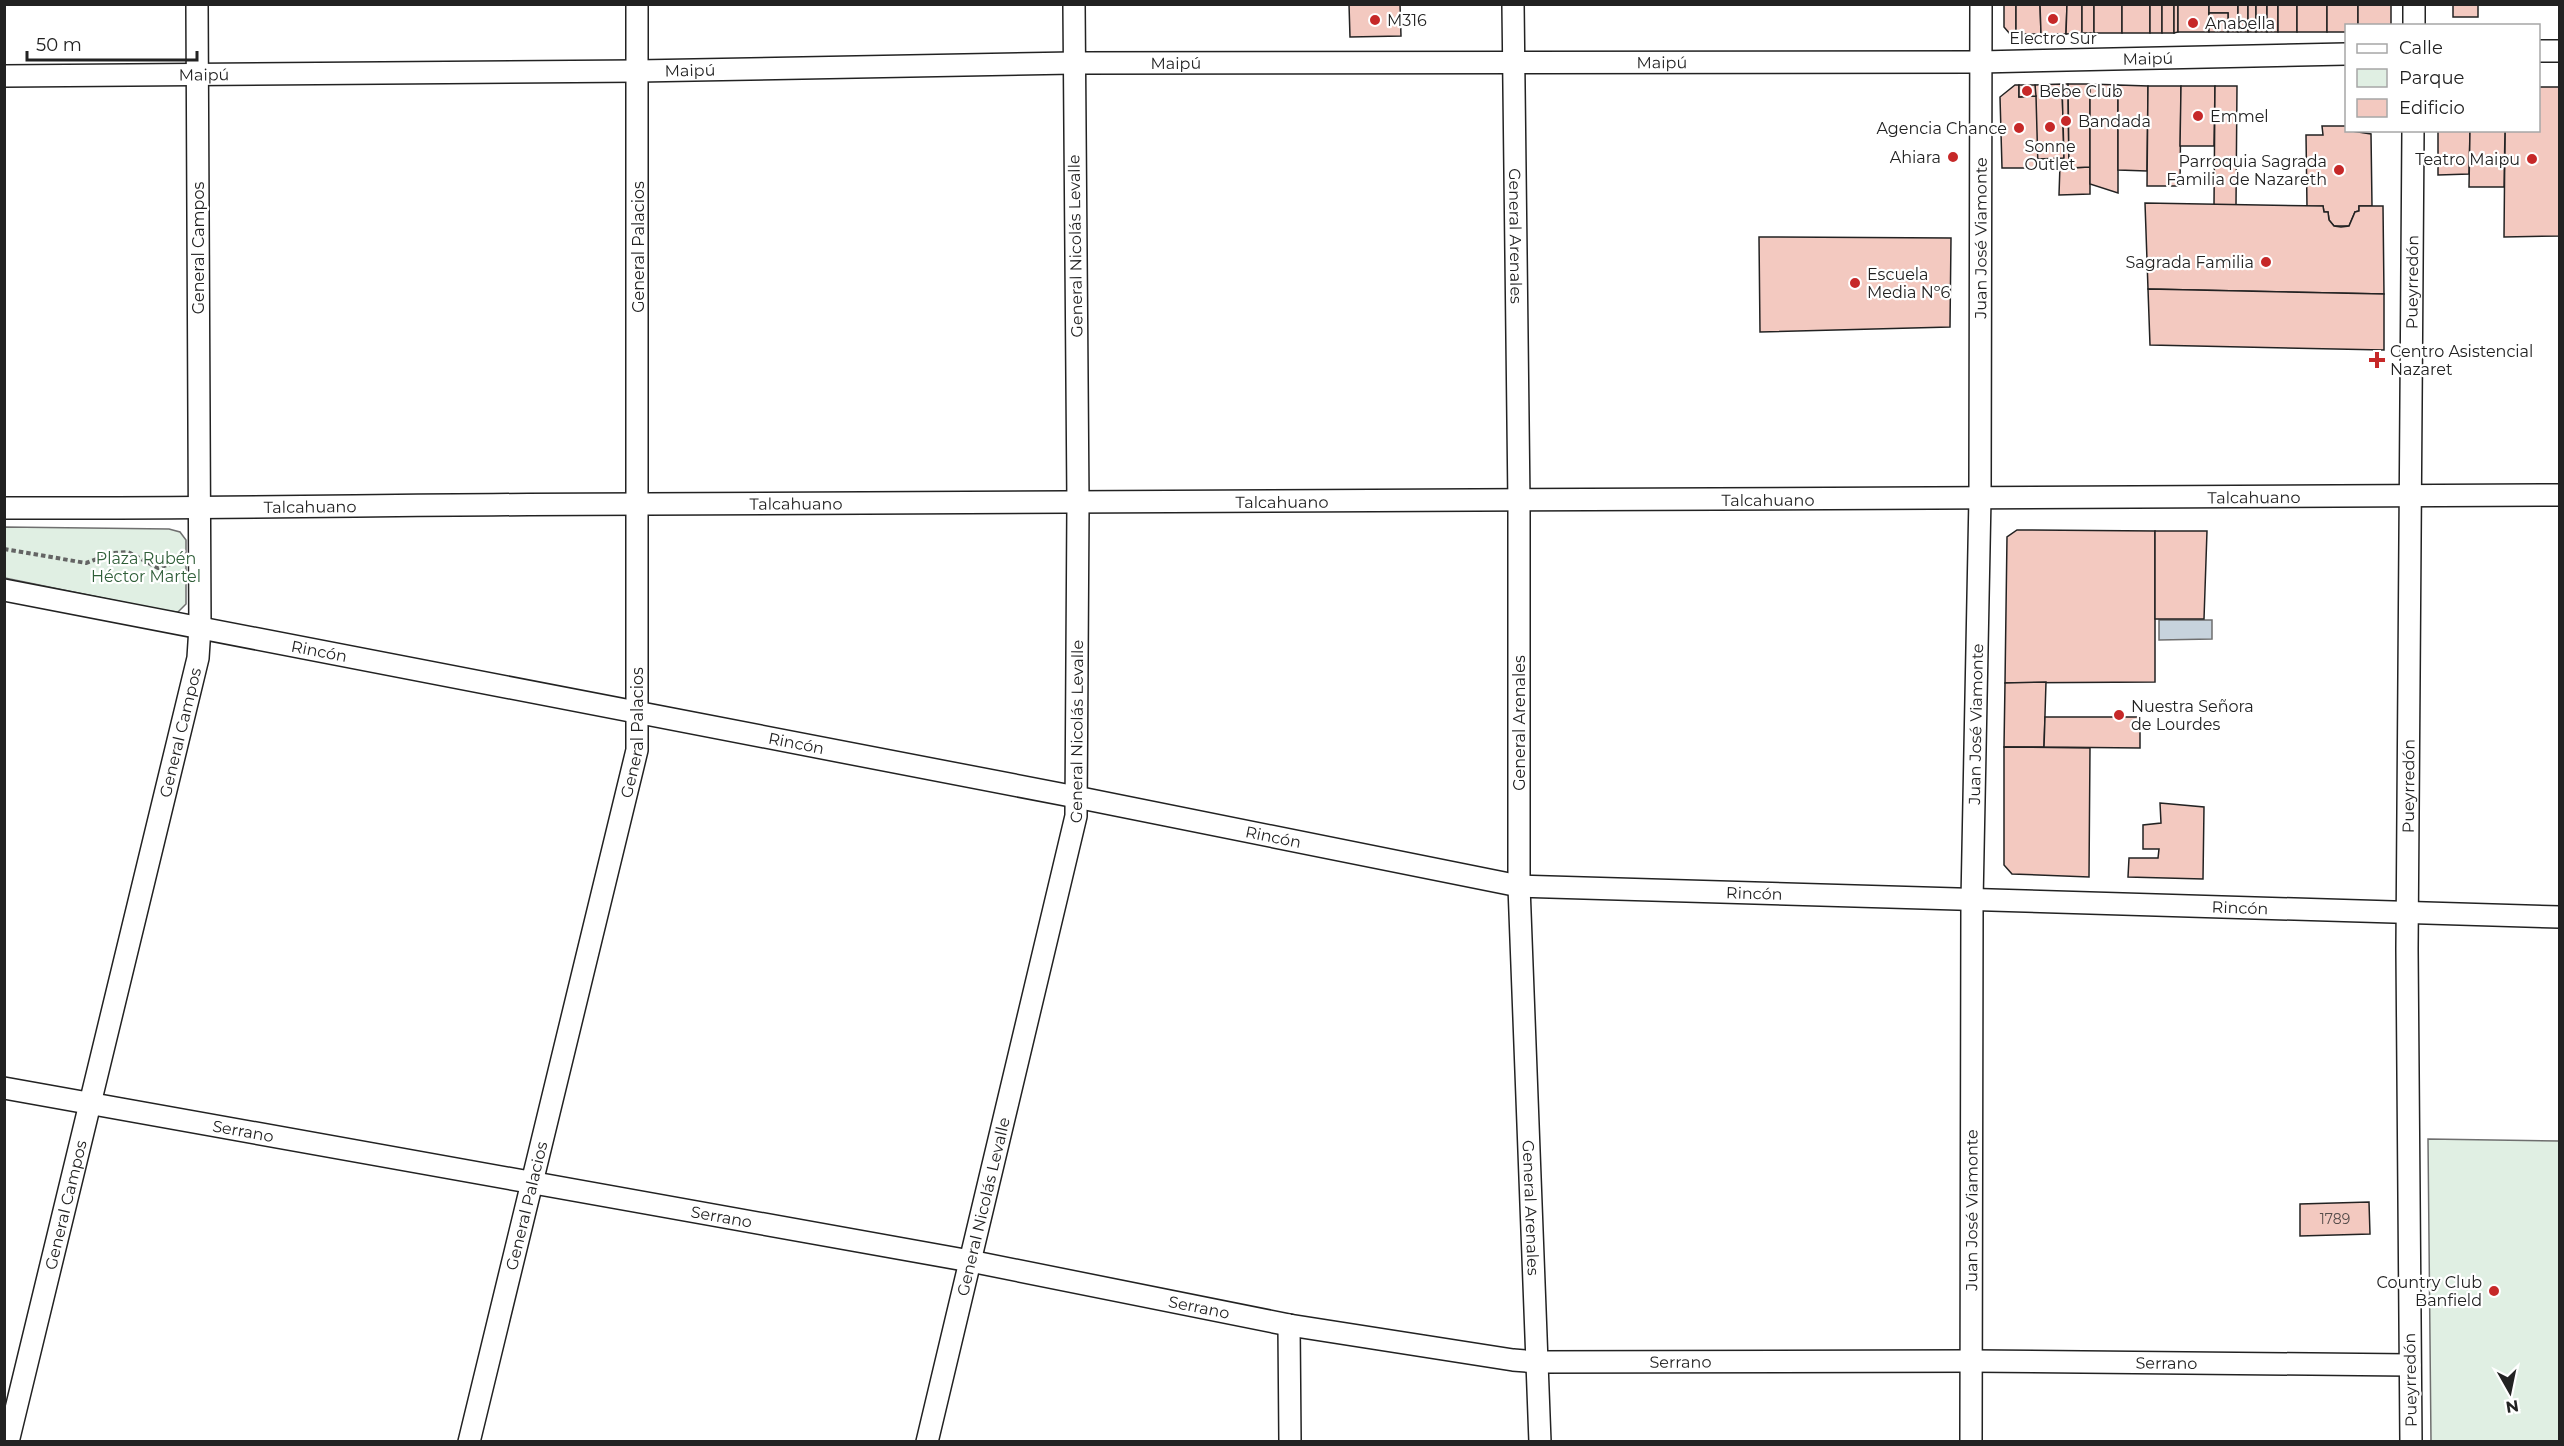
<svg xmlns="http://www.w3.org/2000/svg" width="2564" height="1446" font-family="Montserrat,sans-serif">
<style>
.green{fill:#e0efe3;stroke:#6f6f6f;stroke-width:1.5}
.water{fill:#c7d3dd;stroke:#6f6f6f;stroke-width:1.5}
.building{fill:#f3c9c0;stroke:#222;stroke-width:1.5}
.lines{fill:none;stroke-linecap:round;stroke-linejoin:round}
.minor-casing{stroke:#222;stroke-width:24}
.path{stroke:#646464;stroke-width:4;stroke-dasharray:4.5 3;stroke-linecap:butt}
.minor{stroke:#fff;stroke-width:21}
.poi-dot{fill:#c62828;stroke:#fff;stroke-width:2}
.labels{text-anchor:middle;stroke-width:4.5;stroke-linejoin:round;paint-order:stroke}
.number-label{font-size:14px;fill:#564c4a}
.poi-label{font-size:16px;fill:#222;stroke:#fff;text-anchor:start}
.street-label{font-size:16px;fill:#222;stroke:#fff}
.park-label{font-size:16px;fill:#2f5e38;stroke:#fff}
</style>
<rect width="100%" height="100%" fill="#fff"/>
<!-- green -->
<g class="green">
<polygon points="5,527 169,529 180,532 186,540 186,604 178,612 166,611 5,578"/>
<polygon points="2428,1139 2559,1141 2559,1441 2431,1441"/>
</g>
<!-- water -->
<polygon class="water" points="2159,620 2212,620 2212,639 2159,640"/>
<!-- building -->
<g class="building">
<polygon points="1349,4 1400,4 1401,36 1350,37"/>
<polygon points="2004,4 2016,4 2016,34 2010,34 2004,27"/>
<polygon points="2016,4 2040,4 2041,34 2016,34"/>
<polygon points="2040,4 2067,4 2066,34 2041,34"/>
<polygon points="2067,4 2082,4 2082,33 2066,34"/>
<rect x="2082" y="4" width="12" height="29"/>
<rect x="2094" y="4" width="28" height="29"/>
<rect x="2122" y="4" width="28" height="29"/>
<rect x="2150" y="4" width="12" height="29"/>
<rect x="2162" y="4" width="12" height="29"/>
<polygon points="2174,4 2178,4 2178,32 2174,33"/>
<rect x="2178" y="4" width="31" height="28"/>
<polygon points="2209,4 2238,4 2238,32 2228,32 2228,13 2209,13"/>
<rect x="2238" y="4" width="10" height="28"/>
<rect x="2248" y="4" width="8" height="28"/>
<rect x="2256" y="4" width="11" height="28"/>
<rect x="2267" y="4" width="11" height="28"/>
<rect x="2278" y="4" width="19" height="28"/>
<rect x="2297" y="4" width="30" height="28"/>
<polygon points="2327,4 2358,4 2358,26 2346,26 2346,32 2327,32"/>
<rect x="2358" y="4" width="33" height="22"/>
<rect x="2453" y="4" width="25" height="13"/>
<rect x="2209" y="13" width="19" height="19"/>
<polygon points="2062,84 2064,158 2037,159 2035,85"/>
<polygon points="2062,84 2068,84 2069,168 2090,167 2090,194 2059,195 2060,165 2064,158"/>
<polygon points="2068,84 2090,84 2090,167 2069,168"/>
<polygon points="2090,84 2118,85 2118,193 2090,184"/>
<polygon points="2015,85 2019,85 2019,97 2036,96 2038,168 2002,168 2000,97"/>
<polygon points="2019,85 2035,85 2036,96 2019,97"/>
<polygon points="2118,85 2148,86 2147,171 2118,170"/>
<polygon points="2148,86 2181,86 2180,186 2147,186"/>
<polygon points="2181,86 2215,86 2214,146 2180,146"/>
<polygon points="2215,86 2237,86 2236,205 2214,205"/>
<polygon points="2538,87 2560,87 2560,236 2504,237 2505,130 2538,130"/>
<polygon points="2322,126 2346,126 2346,130 2371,134 2372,206 2359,206 2359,211 2355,212 2349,226 2334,226 2329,220 2328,212 2324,212 2323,206 2307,207 2306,135 2323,135"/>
<polygon points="2438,130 2470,130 2469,174 2438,175"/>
<polygon points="2470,130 2505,130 2504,187 2469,187"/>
<polygon points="2145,203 2323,206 2324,212 2328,212 2329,220 2334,226 2341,227 2349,226 2355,212 2359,211 2359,206 2383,206 2384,294 2148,289"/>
<polygon points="1759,237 1951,238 1950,327 1760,332"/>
<polygon points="2148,289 2384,294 2384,350 2150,345"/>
<polygon points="2017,530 2155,531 2155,682 2005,683 2007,537"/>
<polygon points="2155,531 2207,531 2204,619 2155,619"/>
<polygon points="2046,682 2044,747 2004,747 2005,683"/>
<polygon points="2045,717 2140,717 2140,748 2044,747"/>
<polygon points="2004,747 2090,748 2089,877 2012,874 2004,865"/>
<polygon points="2160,803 2204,807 2203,879 2128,877 2129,858 2158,858 2159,849 2143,849 2143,825 2161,823"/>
<polygon points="2369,1202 2370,1234 2300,1236 2300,1204"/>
</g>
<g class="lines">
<defs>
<g id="minor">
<path id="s1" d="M1513,4L1519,503V886L1540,1442"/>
<polyline points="2414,4 2414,26"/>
<polyline points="2538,51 2560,51"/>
<path id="s2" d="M4,76L638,71L1073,63L1980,62L2346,54"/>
<path id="s3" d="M4,508C219,509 432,504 646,504C1284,502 1922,500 2560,495"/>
<path id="s4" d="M4,590L1076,797L1519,886L2560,917"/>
<path id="s5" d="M4,1088L970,1261L1289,1325L1513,1360L1537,1362L1971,1361L2410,1365"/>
<polyline points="1289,1325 1290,1442"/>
<path id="s6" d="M8,1442L198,658L200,627L197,4"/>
<path id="s7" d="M469,1442L637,750V4"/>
<path id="s8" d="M927,1442L1076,816L1078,504L1074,4"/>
<path id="s9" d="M1971,1442L1972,901L1980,497L1981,4"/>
<path id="s10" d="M2411,1442L2407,949L2413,130"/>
</g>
</defs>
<!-- minor casing -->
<use href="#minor" class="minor-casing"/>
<!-- path -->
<polyline class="path" points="4,549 86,563 113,553 128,552 158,568 180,561"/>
<!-- minor -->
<use href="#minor" class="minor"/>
</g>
<!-- markers -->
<g class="poi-dot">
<circle cx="2053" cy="19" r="6"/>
<circle cx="1375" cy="20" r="6"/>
<circle cx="2193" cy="23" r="6"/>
<circle cx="2027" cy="91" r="6"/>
<circle cx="2198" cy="116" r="6"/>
<circle cx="2066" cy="121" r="6"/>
<circle cx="2050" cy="127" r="6"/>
<circle cx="2019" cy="128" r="6"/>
<circle cx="1953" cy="157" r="6"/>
<circle cx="2532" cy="159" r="6"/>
<circle cx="2339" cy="170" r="6"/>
<circle cx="2266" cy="262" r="6"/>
<circle cx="1855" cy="283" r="6"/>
<path d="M2374 351h6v6h6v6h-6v6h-6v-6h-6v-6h6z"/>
<circle cx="2119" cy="715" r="6"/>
<circle cx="2494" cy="1291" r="6"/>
</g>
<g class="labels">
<!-- number labels -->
<g class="number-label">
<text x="2335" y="1224">1789</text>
</g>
<!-- poi labels -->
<g class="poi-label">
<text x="1387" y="26">M316</text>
<text x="2205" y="29">Anabella</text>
<text x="2053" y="44" text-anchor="middle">Electro Sur</text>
<text x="2039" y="97">Bebe Club</text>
<text x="2210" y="122">Emmel</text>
<text x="2078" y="127">Bandada</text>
<text x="2007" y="134" text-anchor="end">Agencia Chance</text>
<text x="2050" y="152" text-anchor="middle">Sonne<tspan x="2050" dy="18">Outlet</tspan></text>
<text x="1941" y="163" text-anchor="end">Ahiara</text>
<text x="2520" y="165" text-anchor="end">Teatro Maipu</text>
<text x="2327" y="167" text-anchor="end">Parroquia Sagrada<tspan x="2327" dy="18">Familia de Nazareth</tspan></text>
<text x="2254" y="268" text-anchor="end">Sagrada Familia</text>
<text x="1867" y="280">Escuela<tspan x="1867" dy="18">Media Nº6</tspan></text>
<text x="2390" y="357">Centro Asistencial<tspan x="2390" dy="18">Nazaret</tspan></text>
<text x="2131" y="712">Nuestra Señora<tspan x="2131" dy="18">de Lourdes</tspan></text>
<text x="2482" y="1288" text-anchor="end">Country Club<tspan x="2482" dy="18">Banfield</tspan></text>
</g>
<!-- street labels -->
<g class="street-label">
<text dy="6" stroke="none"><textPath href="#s2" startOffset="2144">Maipú</textPath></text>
<text dy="6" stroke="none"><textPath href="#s2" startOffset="1658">Maipú</textPath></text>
<text dy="6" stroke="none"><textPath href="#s2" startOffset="1172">Maipú</textPath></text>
<text dy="6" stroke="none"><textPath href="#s2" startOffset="686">Maipú</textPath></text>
<text dy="6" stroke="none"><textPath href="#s2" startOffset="200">Maipú</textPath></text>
<text dy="6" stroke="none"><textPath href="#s1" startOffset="232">General Arenales</textPath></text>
<text dy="6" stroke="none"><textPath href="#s9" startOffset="1204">Juan José Viamonte</textPath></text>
<text transform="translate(1075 246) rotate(-91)" y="6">General Nicolás Levalle</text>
<text transform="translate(638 247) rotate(-90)" y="6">General Palacios</text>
<text transform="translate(198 248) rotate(-90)" y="6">General Campos</text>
<text dy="6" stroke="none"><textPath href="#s10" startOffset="1160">Pueyrredón</textPath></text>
<text dy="6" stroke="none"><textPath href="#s3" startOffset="2250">Talcahuano</textPath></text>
<text dy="6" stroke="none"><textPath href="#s3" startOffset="1764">Talcahuano</textPath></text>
<text dy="6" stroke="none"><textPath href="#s3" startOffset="1278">Talcahuano</textPath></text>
<text dy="6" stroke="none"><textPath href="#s3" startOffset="792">Talcahuano</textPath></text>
<text dy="6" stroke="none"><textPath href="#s3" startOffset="306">Talcahuano</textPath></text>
<text dy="6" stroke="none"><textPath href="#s4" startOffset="321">Rincón</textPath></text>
<text transform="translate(1519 723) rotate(-90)" y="6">General Arenales</text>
<text dy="6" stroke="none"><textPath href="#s9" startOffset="718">Juan José Viamonte</textPath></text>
<text dy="6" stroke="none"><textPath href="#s8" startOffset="728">General Nicolás Levalle</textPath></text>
<text dy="6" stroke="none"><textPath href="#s6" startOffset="730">General Campos</textPath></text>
<text dy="6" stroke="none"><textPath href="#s7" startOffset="729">General Palacios</textPath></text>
<text dy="6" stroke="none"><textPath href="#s4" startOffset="807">Rincón</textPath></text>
<text dy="6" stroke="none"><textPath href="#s10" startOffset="656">Pueyrredón</textPath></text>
<text dy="6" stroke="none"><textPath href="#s4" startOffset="1293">Rincón</textPath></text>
<text dy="6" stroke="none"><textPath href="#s4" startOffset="1779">Rincón</textPath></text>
<text dy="6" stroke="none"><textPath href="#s4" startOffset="2265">Rincón</textPath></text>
<text dy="6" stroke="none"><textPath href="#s5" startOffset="243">Serrano</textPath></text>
<text dy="6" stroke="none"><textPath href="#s6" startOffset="244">General Campos</textPath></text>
<text dy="6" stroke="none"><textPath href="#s7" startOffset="243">General Palacios</textPath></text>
<text dy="6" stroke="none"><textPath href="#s8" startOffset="242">General Nicolás Levalle</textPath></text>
<text dy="6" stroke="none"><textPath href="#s1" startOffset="1204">General Arenales</textPath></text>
<text dy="6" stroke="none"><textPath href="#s9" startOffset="232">Juan José Viamonte</textPath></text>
<text dy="6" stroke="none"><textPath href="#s5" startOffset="729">Serrano</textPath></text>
<text dy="6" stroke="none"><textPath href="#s5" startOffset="1215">Serrano</textPath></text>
<text dy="6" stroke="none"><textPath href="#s5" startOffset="1701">Serrano</textPath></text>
<text dy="6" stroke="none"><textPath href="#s5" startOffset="2187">Serrano</textPath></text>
<text transform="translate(2410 1380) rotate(-91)" y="6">Pueyrredón</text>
</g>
<!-- park labels -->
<g class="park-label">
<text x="146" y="564">Plaza Rubén<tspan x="146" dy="18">Héctor Martel</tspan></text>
</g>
</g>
<!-- border -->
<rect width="2564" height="1446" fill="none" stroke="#222222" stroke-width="12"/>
<!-- legend -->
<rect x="2345" y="24" width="195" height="108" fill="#ffffff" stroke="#a7a7a7" stroke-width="1.5"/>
<rect x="2357" y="44" width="30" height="9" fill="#ffffff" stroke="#a7a7a7" stroke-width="1.5"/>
<text x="2399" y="54" font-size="18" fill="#222222">Calle</text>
<rect x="2357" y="69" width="30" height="18" fill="#e0efe3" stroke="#a7a7a7" stroke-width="1.5"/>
<text x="2399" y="84" font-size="18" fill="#222222">Parque</text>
<rect x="2357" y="99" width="30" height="18" fill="#f3c9c0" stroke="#a7a7a7" stroke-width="1.5"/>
<text x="2399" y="114" font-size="18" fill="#222222">Edificio</text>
<!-- north arrow -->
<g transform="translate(2510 1392) rotate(171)" stroke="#ffffff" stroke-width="4.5" paint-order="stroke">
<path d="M0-4.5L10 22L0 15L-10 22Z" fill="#222222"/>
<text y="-9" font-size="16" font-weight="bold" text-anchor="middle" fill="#222222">N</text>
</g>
<!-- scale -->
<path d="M27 51v9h170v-9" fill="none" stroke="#222222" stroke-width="3"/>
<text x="36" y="51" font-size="18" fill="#222222" stroke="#ffffff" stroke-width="4.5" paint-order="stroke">50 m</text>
</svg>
